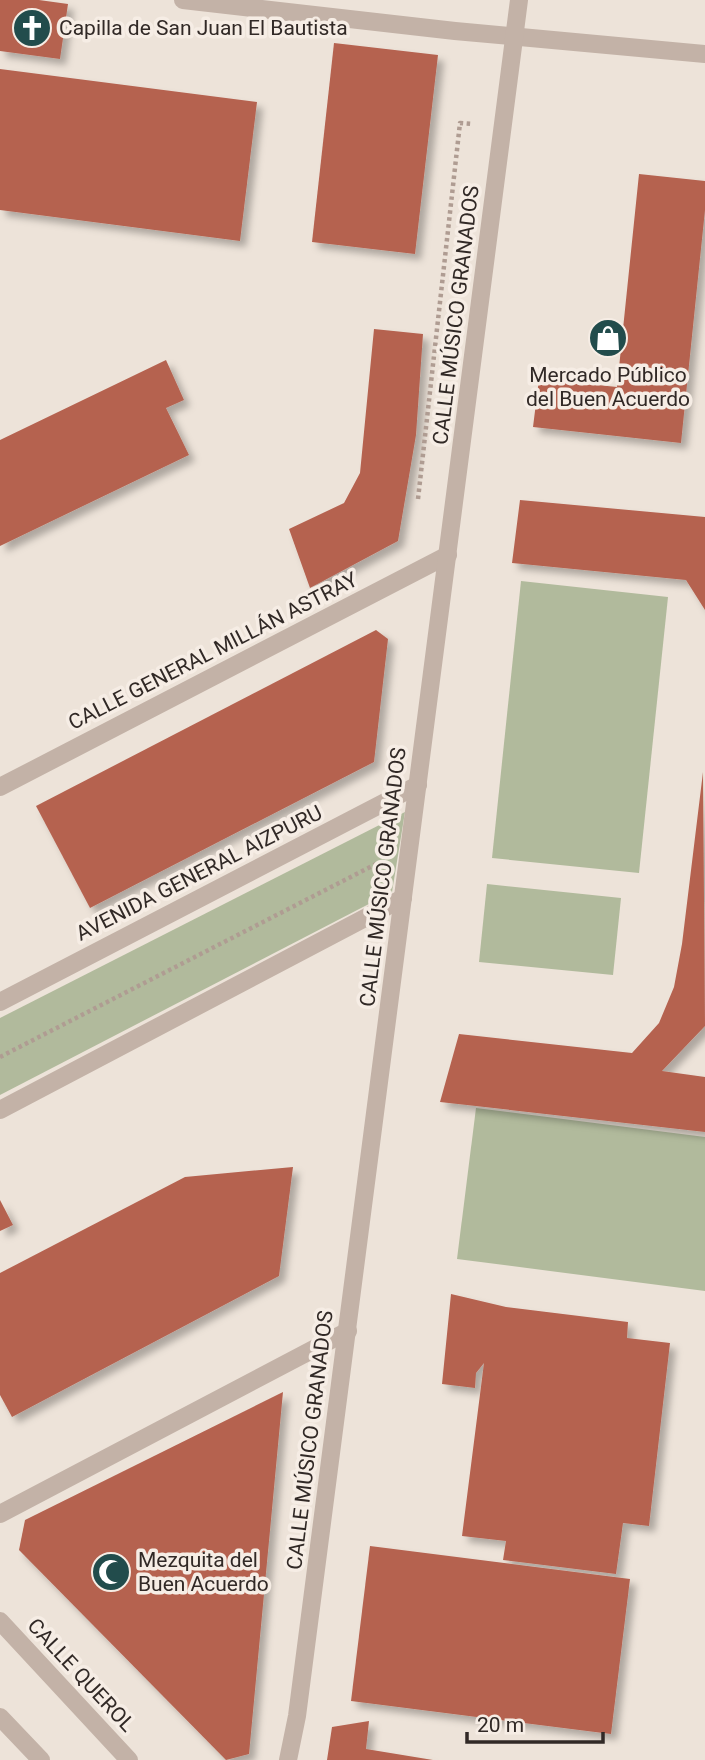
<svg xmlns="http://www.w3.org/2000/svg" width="705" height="1760" font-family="Roboto,sans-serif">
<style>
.green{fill:#b1ba9c}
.building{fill:#b56250;filter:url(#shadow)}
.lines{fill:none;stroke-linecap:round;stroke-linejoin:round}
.path{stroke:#af9c92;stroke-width:4.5;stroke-dasharray:3.5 3.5;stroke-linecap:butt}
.minor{stroke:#c3b2a7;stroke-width:18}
.labels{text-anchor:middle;stroke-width:7;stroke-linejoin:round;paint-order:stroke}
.poi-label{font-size:21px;fill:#312926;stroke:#f6ede5;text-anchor:start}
.street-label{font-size:21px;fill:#312926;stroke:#f6ede5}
</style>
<defs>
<filter id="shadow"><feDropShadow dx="6" dy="6" stdDeviation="3.5" flood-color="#0004"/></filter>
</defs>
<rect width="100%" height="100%" fill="#ede3d9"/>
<!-- green -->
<g class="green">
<polygon points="521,581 668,597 639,873 492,858"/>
<polygon points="405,812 392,892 0,1095 0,1018"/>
<polygon points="487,884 621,898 613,975 479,962"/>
<polygon points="476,1108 705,1137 705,1291 457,1259"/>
</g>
<!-- building -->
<g class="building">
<polygon points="0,0 39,0 68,4 60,59 0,51"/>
<polygon points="334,43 438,55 415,254 312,242"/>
<polygon points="0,69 257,102 240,241 0,210"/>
<polygon points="639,174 705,181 705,210 681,443 533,427 539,379 617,387"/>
<polygon points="374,329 423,334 416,435 398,541 310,588 289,529 344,503 360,473"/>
<polygon points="166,360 184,400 166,408 189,455 0,546 0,440"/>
<polygon points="520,500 705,517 705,610 686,580 512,563"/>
<polygon points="376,630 388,639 374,762 90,908 36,806"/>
<polygon points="703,772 705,1026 662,1071 705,1077 705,1132 440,1102 459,1034 632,1053 659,1023 674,987 682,944"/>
<polygon points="293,1167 279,1276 12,1417 0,1395 0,1273 185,1177"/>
<polygon points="0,1200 13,1225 0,1231"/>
<polygon points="451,1294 506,1307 628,1322 627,1338 670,1343 649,1526 623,1523 616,1574 503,1560 506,1541 462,1536 484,1363 476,1373 475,1388 442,1384"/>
<polygon points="283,1392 249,1754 226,1760 19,1550 25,1520"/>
<polygon points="370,1546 630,1579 611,1734 351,1701"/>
<polygon points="369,1721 366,1749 433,1760 327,1760 332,1727"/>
</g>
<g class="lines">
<!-- path -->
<g class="path">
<polyline points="418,499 460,123 472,124"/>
<polyline points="0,1057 376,864"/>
</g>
<!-- minor -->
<g class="minor">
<polyline points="183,0 455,31 705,54"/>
<polyline points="0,787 448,555"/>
<polyline points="0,1002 418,785"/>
<polyline points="0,1110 403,898"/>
<polyline points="0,1514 348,1331"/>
<polyline points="0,1621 129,1760"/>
<polyline points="0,1717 41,1760"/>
<polyline points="288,1760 297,1716 519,0"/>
</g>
</g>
<!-- icons -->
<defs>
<symbol id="church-disc" viewBox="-11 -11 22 22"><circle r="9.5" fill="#224c4c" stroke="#f6ede5"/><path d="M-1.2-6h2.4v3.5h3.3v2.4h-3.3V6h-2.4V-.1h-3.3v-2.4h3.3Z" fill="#fff"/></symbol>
<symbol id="shop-disc" viewBox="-11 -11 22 22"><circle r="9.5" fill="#224c4c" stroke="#f6ede5"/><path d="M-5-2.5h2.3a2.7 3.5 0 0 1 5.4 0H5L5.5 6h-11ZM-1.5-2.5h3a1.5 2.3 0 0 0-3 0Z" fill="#fff"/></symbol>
<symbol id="mosque-disc" viewBox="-11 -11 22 22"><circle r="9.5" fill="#224c4c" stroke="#f6ede5"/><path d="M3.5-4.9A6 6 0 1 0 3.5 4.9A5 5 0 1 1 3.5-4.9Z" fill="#fff"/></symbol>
</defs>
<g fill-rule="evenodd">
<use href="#church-disc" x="10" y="6" width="44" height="44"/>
<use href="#shop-disc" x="586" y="316" width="44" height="44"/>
<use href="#mosque-disc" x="89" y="1550" width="44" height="44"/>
</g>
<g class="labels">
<!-- poi labels -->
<g class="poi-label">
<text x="59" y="35">Capilla de San Juan El Bautista</text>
<text x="608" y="382" text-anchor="middle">Mercado Público<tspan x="608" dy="24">del Buen Acuerdo</tspan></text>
<text x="138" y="1567">Mezquita del<tspan x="138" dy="24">Buen Acuerdo</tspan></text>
</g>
<!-- street labels -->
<g class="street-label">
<text transform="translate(456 315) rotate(-83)" y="7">CALLE MÚSICO GRANADOS</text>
<text transform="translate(213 651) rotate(-27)" y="7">CALLE GENERAL MILLÁN ASTRAY</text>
<text transform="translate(199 873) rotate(-27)" y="7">AVENIDA GENERAL AIZPURU</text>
<text transform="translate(383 877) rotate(-83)" y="7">CALLE MÚSICO GRANADOS</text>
<text transform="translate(310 1440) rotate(-83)" y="7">CALLE MÚSICO GRANADOS</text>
<text transform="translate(81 1675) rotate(47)" y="7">CALLE QUEROL</text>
</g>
</g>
<!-- scale -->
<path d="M467 1732v10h136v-10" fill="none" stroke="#312926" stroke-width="3.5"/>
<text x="477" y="1732" font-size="21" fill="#312926" stroke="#f6ede5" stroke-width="5" paint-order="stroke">20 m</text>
</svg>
